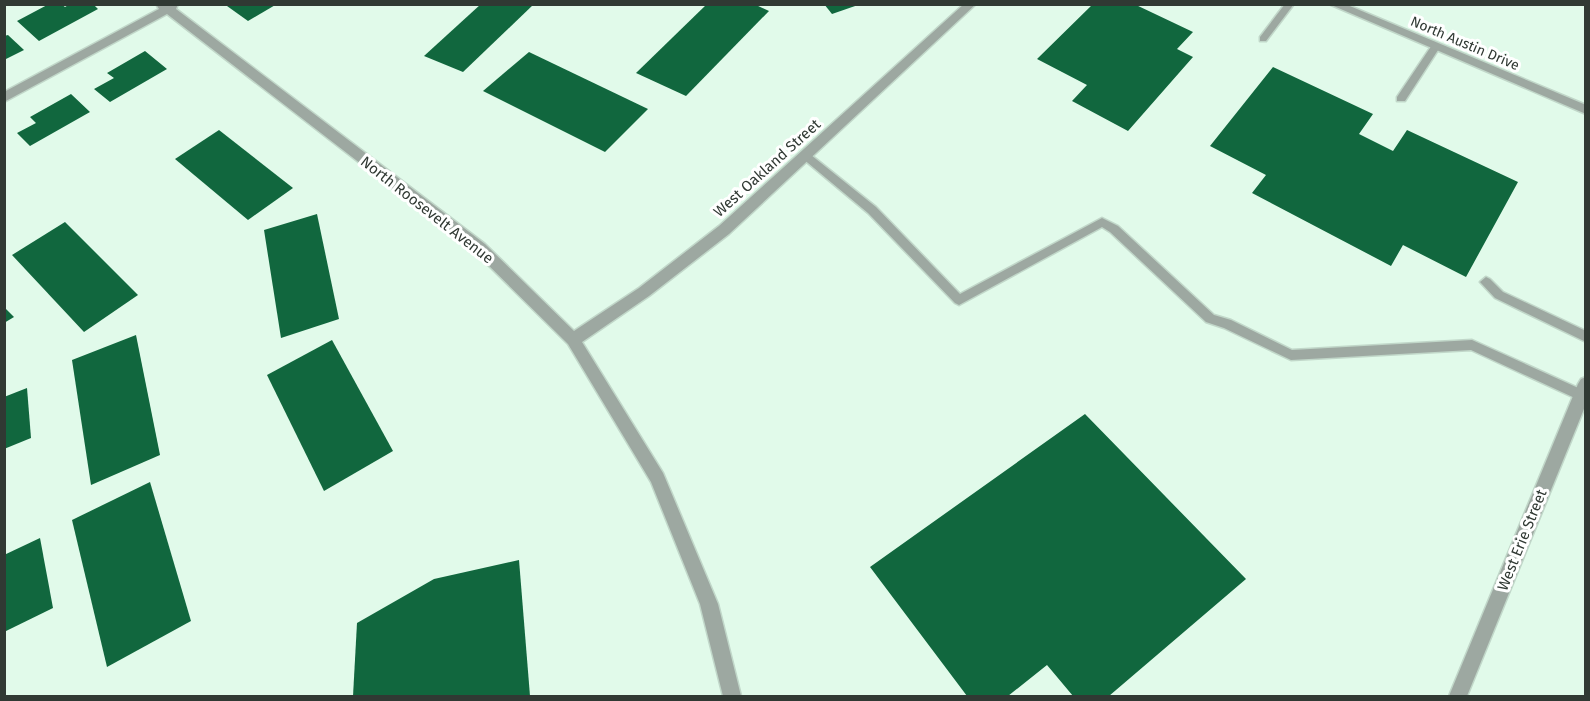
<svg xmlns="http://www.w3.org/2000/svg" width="1590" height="701" font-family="'Fira Sans',sans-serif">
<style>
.building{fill:#11673e}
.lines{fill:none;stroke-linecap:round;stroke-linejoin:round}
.lane-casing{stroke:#c1d7c9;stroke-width:3}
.street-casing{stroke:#c1d7c9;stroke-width:3}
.lane{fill:#9da8a1;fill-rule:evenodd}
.street{fill:#9da8a1;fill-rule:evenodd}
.labels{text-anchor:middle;stroke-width:6;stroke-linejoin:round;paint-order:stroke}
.far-street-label{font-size:14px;fill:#303933;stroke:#fff}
.street-label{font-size:15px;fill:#303933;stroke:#fff}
</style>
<rect width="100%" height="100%" fill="#e1faea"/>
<!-- building -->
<g class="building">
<polygon points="49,4 61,4 65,7 70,4 93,4 98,9 39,41 17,21"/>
<polygon points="229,4 277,4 248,21 227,6"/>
<polygon points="481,4 534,4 463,72 424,56"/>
<polygon points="707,4 754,4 769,11 686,96 636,73"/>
<polygon points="824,4 858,4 858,5 832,14"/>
<polygon points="1093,4 1134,4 1193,32 1177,49 1193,57 1128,131 1072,101 1087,85 1037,59"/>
<polygon points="8,35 24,50 4,60 4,36"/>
<polygon points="145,51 167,69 110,102 94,89 114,78 107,73"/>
<polygon points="529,52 648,109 605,152 483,91"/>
<polygon points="1273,67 1373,114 1359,134 1393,151 1407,130 1518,182 1466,277 1403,245 1391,266 1252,193 1266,175 1210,146"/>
<polygon points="71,94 90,112 30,146 17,133 36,123 30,117"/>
<polygon points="219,130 293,188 248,220 175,159"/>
<polygon points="317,214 339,319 281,338 264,230"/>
<polygon points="65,222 138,295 84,332 12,255"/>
<polygon points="4,307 14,317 4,323"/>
<polygon points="136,335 160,455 91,485 72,360"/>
<polygon points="332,340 393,451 324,491 267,375"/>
<polygon points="27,388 31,438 4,449 4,397"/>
<polygon points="1085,414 1246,579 1109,696 1073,696 1047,665 1008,696 967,696 870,567"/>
<polygon points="150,482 191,621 107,667 72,520"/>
<polygon points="40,538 53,608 4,632 4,555"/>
<polygon points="519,560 530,696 353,696 357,623 434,579"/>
</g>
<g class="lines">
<defs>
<g id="lane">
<polygon points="1285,4 1294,4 1266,41 1260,41 1260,37"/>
<polygon points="1435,44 1440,47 1405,101 1397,101 1397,97 1432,45"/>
<polygon points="806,151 876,207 960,294 1102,218 1118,226 1214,315 1231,320 1292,350 1472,340 1585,391 1586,399 1581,400 1577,399 1471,350 1291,360 1224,328 1206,322 1110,232 1102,227 959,305 955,303 868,213 802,158 801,155"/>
<polygon points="1486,277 1490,279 1503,292 1586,331 1586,342 1495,298 1480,282"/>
</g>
<g id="street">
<polygon points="156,4 178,4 176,9 485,244 574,331 639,288 719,226 964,4 976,4 729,234 649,296 582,342 663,473 718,604 741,696 723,696 700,604 651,482 568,344 475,252 167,14 4,102 4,92 159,9"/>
<polygon points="1329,4 1345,4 1586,105 1586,114"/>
<polygon points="1586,377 1586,404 1467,696 1449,696 1578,384 1581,379"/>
</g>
</defs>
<!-- lane casing -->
<use href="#lane" class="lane-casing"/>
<!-- street casing -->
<use href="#street" class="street-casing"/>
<!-- lane -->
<use href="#lane" class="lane"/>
<!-- street -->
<use href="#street" class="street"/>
</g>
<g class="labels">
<!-- far-street labels -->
<g class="far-street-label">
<text transform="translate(1465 43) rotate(23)" y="5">North Austin Drive</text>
</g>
<!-- street labels -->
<g class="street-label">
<text transform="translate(767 168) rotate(-42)" y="5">West Oakland Street</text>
<text transform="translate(427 210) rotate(38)" y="5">North Roosevelt Avenue</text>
<text transform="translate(1522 540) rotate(-68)" y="5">West Erie Street</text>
</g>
</g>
<!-- border -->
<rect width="1590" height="701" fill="none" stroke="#303933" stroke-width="12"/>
</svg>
